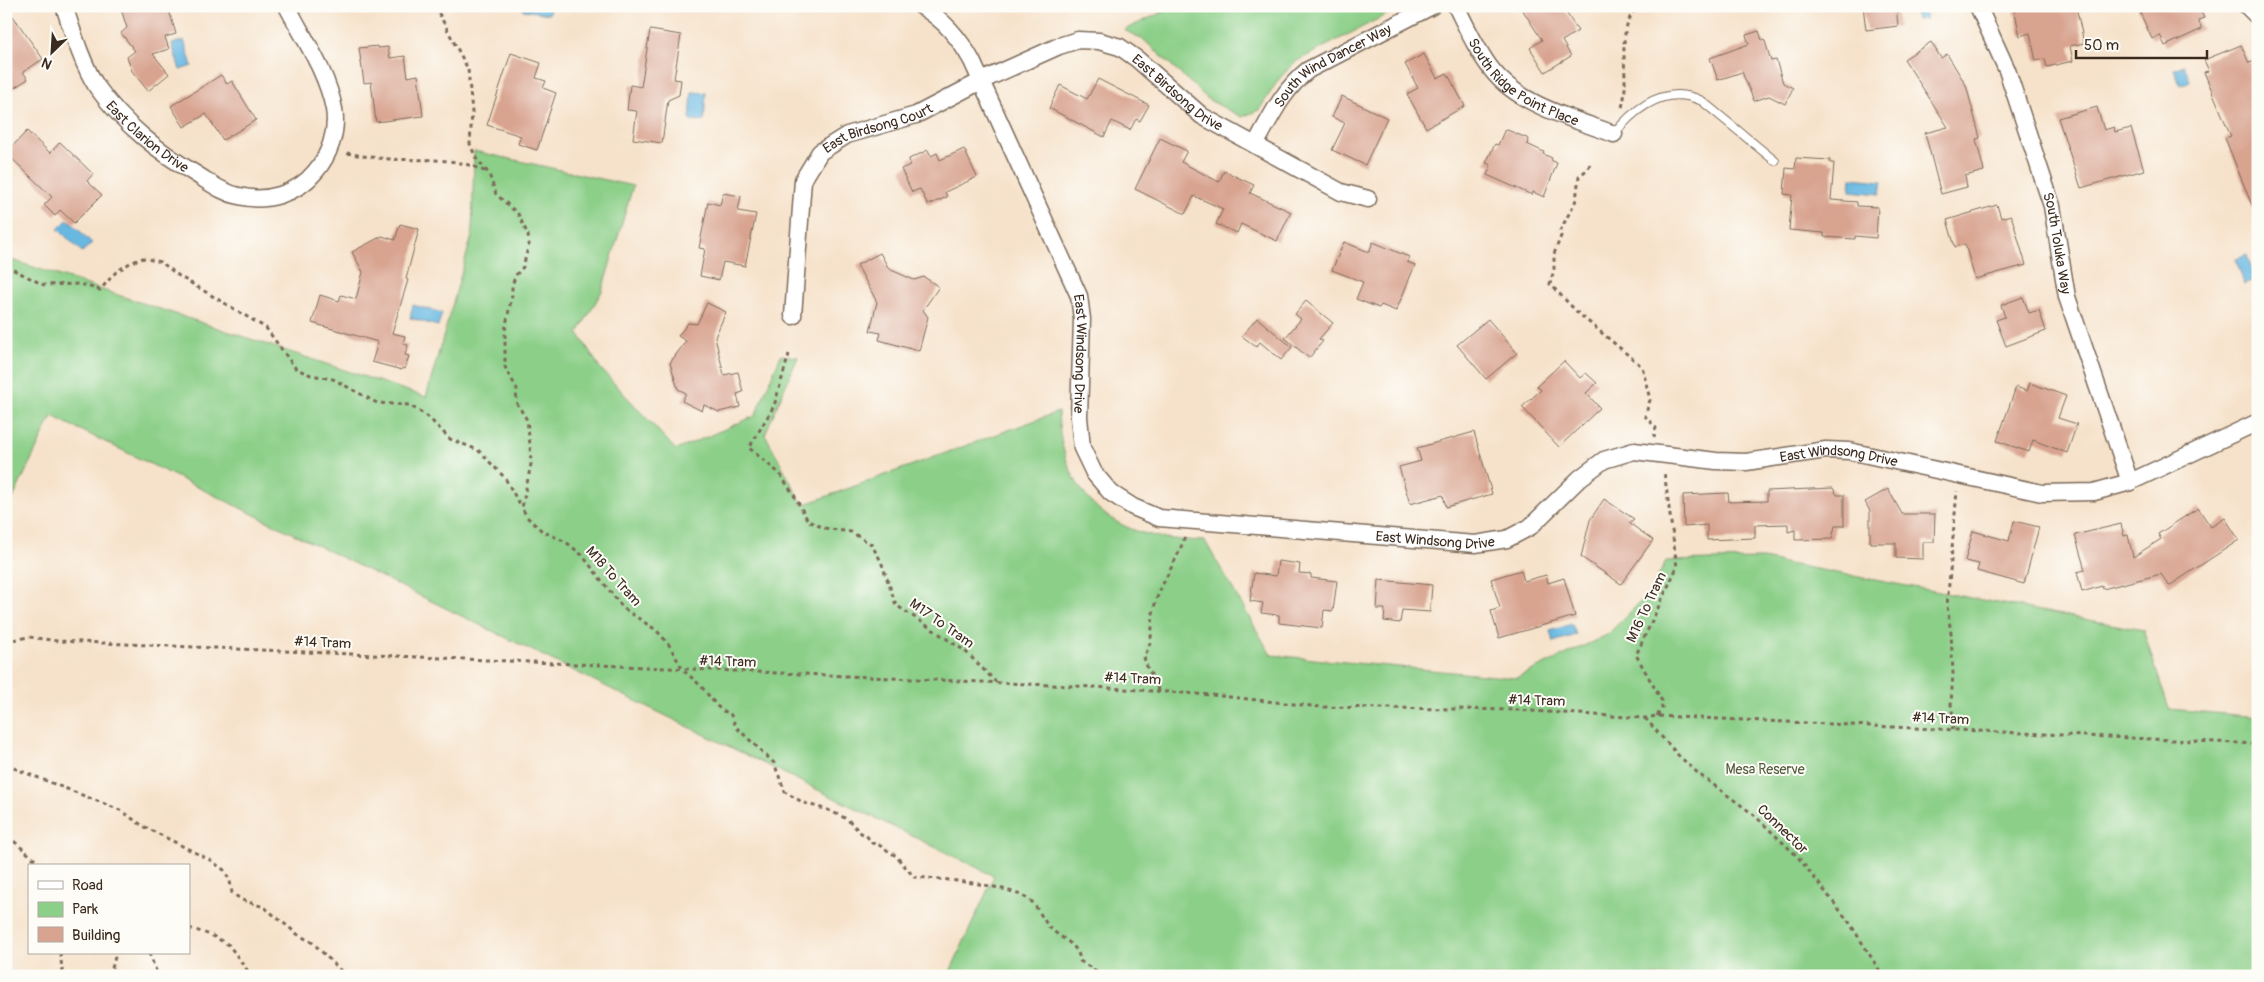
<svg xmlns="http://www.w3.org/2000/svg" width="2264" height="982" font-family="Pangolin,sans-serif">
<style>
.green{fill:#8bcf88;stroke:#637c53}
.water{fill:#67b8e2;stroke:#517180}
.building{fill:#d8a38f}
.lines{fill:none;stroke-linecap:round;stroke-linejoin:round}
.service-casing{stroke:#7c6a5a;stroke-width:10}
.minor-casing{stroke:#7c6a5a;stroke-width:19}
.path{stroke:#7c6a5a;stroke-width:3;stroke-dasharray:4 4;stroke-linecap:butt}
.service{stroke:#fff;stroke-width:8}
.minor{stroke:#fff;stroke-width:16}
.labels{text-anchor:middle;stroke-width:4;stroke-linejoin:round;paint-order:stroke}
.street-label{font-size:14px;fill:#3b2a1e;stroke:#fdfcf7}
.park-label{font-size:14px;fill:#535c3e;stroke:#fdfcf7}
</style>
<rect width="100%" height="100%" fill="#fdfcf7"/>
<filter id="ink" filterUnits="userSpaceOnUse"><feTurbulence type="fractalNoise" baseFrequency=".02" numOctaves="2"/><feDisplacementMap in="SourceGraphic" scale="10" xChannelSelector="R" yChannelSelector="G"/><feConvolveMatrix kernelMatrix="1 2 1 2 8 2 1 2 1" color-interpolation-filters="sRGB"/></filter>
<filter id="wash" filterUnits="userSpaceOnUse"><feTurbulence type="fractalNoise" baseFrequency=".0096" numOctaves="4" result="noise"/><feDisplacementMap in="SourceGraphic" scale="20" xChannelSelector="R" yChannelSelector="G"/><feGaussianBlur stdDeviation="1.12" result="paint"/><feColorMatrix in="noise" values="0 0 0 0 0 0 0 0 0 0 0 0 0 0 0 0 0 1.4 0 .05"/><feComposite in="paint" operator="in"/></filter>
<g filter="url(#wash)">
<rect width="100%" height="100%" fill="#f6e2ca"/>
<!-- green -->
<g class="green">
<polygon points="1175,6 1403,6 1295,62 1279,79 1259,110 1242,117 1209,100 1144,40 1124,30"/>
<path d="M474,151L633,186L602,291L578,333L600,368L676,450L755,416L781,355L798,357L765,434L803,505L1058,412C1061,477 1092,524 1159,537C1174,540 1190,540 1205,541L1271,655L1516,678L1607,635L1650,592L1666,561L1762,559L2143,630L2169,709L2258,717V976H948L994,876L52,416L6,513V258L426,397L472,236Z"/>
</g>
<!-- water -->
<g class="water">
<polygon points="524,6 550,6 549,14 523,10"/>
<polygon points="1914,6 1924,6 1926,19 1917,20"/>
<polygon points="184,40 192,66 180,70 172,44"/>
<polygon points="2184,65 2190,81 2180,85 2174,69"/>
<polygon points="692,92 706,93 704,121 690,120"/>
<polygon points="1851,178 1882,181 1880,194 1850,191"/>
<polygon points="68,219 92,243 82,252 58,229"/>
<polygon points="2247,255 2255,280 2244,284 2236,259"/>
<polygon points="413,305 442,313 438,326 410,318"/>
<polygon points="1572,624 1576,635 1553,642 1550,631"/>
</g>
<g id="blocks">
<!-- building -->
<g class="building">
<polygon points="6,6 43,59 23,72 28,79 6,93"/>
<polygon points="120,6 165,6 169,10 176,34 165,37 169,49 153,54 169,74 148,91 132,71 127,57 135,51 121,33 127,28"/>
<polygon points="1520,6 1562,6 1578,31 1562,41 1571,56 1545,72 1530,48 1542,40"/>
<polygon points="1863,6 1896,6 1898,26 1866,30"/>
<polygon points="2022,6 2076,6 2084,43 2070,46 2073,61 2047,67 2045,59 2036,61 2030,33 2020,36 2014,8"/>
<polygon points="2137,6 2198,6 2204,18 2198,20 2202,29 2165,46 2160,35 2152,39"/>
<polygon points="650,30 681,35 674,79 681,80 679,95 668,100 662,143 633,139 637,111 627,110 630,85 641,87"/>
<polygon points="1759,31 1762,40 1765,41 1771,61 1776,60 1783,83 1793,88 1785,104 1769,96 1754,101 1742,72 1718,80 1710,58 1749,44 1746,35"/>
<polygon points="1931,42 1941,58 1947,54 1966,85 1980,138 1976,139 1984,171 1965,176 1967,187 1941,194 1925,133 1948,127 1904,59"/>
<polygon points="2241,45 2249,63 2258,60 2257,218 2225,138 2231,136 2204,72 2209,71 2204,60"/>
<polygon points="378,46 378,48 388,47 390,58 405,56 408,77 418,75 423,116 376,122 371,82 364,83 359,48"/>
<polygon points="511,53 541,63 536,78 546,81 543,88 556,93 537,150 518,144 521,136 487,125"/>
<polygon points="1424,54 1437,78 1447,73 1465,106 1426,128 1407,94 1418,88 1405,64"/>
<polygon points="221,75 227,84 232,81 256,120 223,140 206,114 184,127 171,106"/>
<polygon points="1098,79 1149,105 1140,121 1136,119 1130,130 1112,121 1104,137 1049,108 1060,85 1087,99"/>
<polygon points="1342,96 1387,118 1365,165 1332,150 1345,123 1332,117"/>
<polygon points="2097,107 2104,130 2114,127 2115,132 2131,128 2144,170 2081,188 2058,118"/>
<polygon points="1505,129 1529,139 1527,144 1544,152 1543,154 1552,158 1551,160 1557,163 1544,197 1533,192 1532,195 1487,175 1491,165 1486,163 1495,144 1498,145"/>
<polygon points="27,131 50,153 60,142 93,174 87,181 102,195 74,223 60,210 55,216 44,205 52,197 6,153"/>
<polygon points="1160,138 1187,151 1181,162 1219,182 1224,171 1254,185 1250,193 1291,212 1277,241 1241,224 1237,233 1216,224 1223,209 1194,196 1185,214 1135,189"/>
<polygon points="964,149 977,177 945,192 947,197 928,205 920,189 912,192 901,169 910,165 909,159 928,150 931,156 937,153 940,160"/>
<polygon points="1796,158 1830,160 1830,163 1834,163 1831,200 1857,202 1857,206 1878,207 1876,238 1855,236 1855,239 1824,237 1824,233 1789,230 1792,195 1784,194 1786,168 1795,169"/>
<polygon points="723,193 741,196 738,211 756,214 745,266 723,262 719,280 700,276 705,249 699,248 708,202 720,205"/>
<polygon points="1997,205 2001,218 2011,215 2026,265 1975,279 1965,244 1955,247 1947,220"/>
<polygon points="400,224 419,229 406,279 408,280 392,333 405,336 403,343 408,345 405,355 409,356 405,369 402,368 402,370 372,362 378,342 312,323 320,295 339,301 341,295 356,299 363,272 352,252 382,236 395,240"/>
<polygon points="1344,242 1369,252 1373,242 1409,257 1407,262 1415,265 1396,311 1381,305 1379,308 1356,299 1363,282 1332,270"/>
<polygon points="880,253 889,269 914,280 924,277 939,287 923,310 928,317 919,351 879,340 881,333 870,331 877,302 857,265"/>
<polygon points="2023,297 2029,313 2039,310 2046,331 2006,346 1996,320 2005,317 2001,305"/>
<polygon points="1306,301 1333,323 1319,339 1323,341 1309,358 1285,338 1301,319 1295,314"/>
<polygon points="707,303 726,312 715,337 724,375 738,372 743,392 737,394 740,407 719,412 704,405 702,411 682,401 686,393 678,389 670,363 686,341 678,336 688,323 697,324"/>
<polygon points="1257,318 1292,347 1281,360 1260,342 1256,347 1242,336"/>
<polygon points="1488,319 1517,353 1486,379 1457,345"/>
<polygon points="1564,361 1580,378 1586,373 1597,383 1586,393 1600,408 1559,447 1522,407 1541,390 1537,386"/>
<polygon points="2030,383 2066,396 2058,418 2077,424 2067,453 2033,440 2029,452 1997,441 2016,387 2027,391"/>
<polygon points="1474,432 1492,494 1446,507 1443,495 1410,504 1399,467 1421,461 1417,448"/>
<polygon points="1833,488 1837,495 1844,495 1844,526 1835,526 1832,539 1795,540 1795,530 1788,532 1788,524 1755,525 1755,538 1707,540 1707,525 1684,527 1683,495 1728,493 1729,502 1767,501 1767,491"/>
<polygon points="1888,489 1902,514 1935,514 1934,542 1923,542 1923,559 1896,558 1896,543 1870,543 1870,511 1865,502"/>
<polygon points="1604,499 1634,519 1629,523 1653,540 1621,584 1581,557 1590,520"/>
<polygon points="2198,508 2211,527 2225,518 2239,540 2169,586 2161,574 2103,589 2102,586 2082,592 2077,572 2085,570 2075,535 2121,524 2124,536 2128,535 2133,557 2161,539 2158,534"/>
<polygon points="2014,521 2039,527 2024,584 1977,571 1979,564 1965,561 1973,531 2009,541"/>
<polygon points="1278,561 1300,564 1299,573 1311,574 1311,578 1337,581 1333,611 1324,610 1322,628 1279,623 1279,615 1261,613 1263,603 1250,601 1254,573 1276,576"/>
<polygon points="1521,570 1524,581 1546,575 1548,583 1564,578 1575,616 1499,638 1491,611 1500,608 1491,579"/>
<polygon points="1379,580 1432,585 1430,612 1402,610 1400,623 1384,621 1385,609 1377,609"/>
</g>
</g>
</g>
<g filter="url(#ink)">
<use href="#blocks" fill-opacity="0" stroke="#7c6a5a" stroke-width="1"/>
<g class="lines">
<defs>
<path id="service" d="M1614,134C1636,107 1666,84 1702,101L1775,161"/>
<g id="minor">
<path id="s1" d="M64,6C72,30 83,66 97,87C124,125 159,152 199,176C212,184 224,193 239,196C266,203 297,194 315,172C329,156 338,132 334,109C327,72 304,39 287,6"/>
<path id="s2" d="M921,6C944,20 959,37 972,61L1079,296L1082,319L1079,417L1082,448L1094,473L1111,493L1133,507L1159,518L1475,544L1507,539L1530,527L1580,478L1604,460L1634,451L1716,461L1746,462L1826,450L1849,451L2042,493L2094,492L2130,482L2258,422"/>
<path id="s3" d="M1456,6C1467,28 1477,51 1492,70C1519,105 1574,119 1614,134"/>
<path id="s4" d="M1978,6L2007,70L2052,206L2067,297L2130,482"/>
<polyline points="2247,6 2258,17"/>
<path id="s5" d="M1255,145C1271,117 1282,91 1308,70L1432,6"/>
<path id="s6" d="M793,316L803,180L820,152L847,135L916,115L981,81L1059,46L1078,40L1099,41L1120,47L1137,59L1202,116L1341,192L1368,199"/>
</g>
</defs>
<!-- service casing -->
<use href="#service" class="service-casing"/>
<!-- minor casing -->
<use href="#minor" class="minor-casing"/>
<!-- path -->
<g class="path">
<path d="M435,6L468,69L472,112L470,144L476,158L489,174L496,194L518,214L528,235L529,244L523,267L516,275L512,285V295L505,330V367L517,389L516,402L527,420L530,445L531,464L522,508L527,517L542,531L566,542L582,555L623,608L656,630L668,643L683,670L701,686L717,706L723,711L730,713L736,727L774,763L785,792L804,803L828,810L847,819L861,833L866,835L872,843L879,845L896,856L914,877C943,879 1009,884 1031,901C1036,905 1045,923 1050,928C1061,939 1079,944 1080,961L1104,976"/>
<path d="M1622,107C1632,75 1612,34 1638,6"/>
<path d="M347,153C361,156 375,158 390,159C422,161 457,156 486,172"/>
<polyline points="1590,164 1588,169 1579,176 1576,200 1560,231 1561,236 1554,254 1554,270 1550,284 1578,313 1639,364 1643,370 1650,400 1645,416 1656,428 1654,437"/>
<polyline points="6,266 44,285 80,284 100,290 116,272 130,263 143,258 161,262 179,276 266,328 296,369 311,375 333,379 377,403 409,405 427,416 450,439 478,450 505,478 521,507"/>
<polyline points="789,354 774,406 749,448 779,473 794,495 808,521 824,528 851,532 871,544 881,561 896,605 965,651 997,683"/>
<polyline points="6,641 29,637 58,641 1095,687 1212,695 1321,707 1517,710 1645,718 1657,716 2258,744"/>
<path d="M1158,690C1155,678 1145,668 1144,656C1155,641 1150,621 1155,604C1162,580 1178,560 1185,536"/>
<polyline points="1657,716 1662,708 1662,701 1636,655 1677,567 1664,471"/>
<polyline points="1645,718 1678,755 1700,775 1753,814 1798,857 1849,922 1883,976"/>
<polyline points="1952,730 1954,723 1951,704 1953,673 1951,633 1947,606 1957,491"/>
<polyline points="6,765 120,810 143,826 210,860 224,870 230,881 232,893 242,900 264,907 297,934 313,943 346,976"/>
<polyline points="6,840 15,842 42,866"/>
<polyline points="189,928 211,935 229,945 247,970 258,976"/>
<polyline points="60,953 63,976"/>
<polyline points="149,953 158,976"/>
<polyline points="110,976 116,953"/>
<polyline points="1422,976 1432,972 1444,976"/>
</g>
<!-- service -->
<use href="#service" class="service"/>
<!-- minor -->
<use href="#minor" class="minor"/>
</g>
</g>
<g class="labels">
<!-- street labels -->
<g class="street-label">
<text dy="5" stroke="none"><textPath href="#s5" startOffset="115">South Wind Dancer Way</textPath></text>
<text dy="5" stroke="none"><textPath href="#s3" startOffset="106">South Ridge Point Place</textPath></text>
<text dy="5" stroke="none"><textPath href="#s6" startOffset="568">East Birdsong Drive</textPath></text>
<text dy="5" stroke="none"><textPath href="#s6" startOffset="232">East Birdsong Court</textPath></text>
<text dy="5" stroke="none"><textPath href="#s1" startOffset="159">East Clarion Drive</textPath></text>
<text dy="5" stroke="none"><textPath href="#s4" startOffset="251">South Toluka Way</textPath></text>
<text dy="5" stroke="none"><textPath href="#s2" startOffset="392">East Windsong Drive</textPath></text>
<text dy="5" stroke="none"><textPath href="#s2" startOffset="1308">East Windsong Drive</textPath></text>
<text dy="5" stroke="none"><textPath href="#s2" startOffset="872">East Windsong Drive</textPath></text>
<text transform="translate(614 576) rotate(48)" y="5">M18 To Tram</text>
<text transform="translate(1646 607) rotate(-65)" y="5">M16 To Tram</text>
<text transform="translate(942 623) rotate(35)" y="5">M17 To Tram</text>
<text transform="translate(323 642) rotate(3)" y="5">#14 Tram</text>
<text transform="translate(728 661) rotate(2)" y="5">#14 Tram</text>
<text transform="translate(1133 678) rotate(3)" y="5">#14 Tram</text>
<text transform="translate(1537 700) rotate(2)" y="5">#14 Tram</text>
<text transform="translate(1941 718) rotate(3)" y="5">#14 Tram</text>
<text transform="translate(1783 829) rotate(44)" y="5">Connector</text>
</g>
<!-- park labels -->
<g class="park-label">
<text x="1765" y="774">Mesa Reserve</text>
</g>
</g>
<!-- margin -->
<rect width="2264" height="982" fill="none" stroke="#fdfcf7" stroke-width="25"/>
<!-- legend -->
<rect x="28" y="864" width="162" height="90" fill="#fdfcf7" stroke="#afa8a0"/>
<rect x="38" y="881" width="25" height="8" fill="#ffffff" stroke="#afa8a0"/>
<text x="72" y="890" font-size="15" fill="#3b2a1e">Road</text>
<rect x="38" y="902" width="25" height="15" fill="#8bcf88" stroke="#afa8a0"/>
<text x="72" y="914" font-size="15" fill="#3b2a1e">Park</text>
<rect x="38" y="927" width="25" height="15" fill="#d8a38f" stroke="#afa8a0"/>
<text x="72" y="940" font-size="15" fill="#3b2a1e">Building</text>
<!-- north arrow -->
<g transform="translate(52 52) rotate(205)" stroke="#fdfcf7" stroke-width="4" paint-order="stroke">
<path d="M0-4L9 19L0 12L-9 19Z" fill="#3b2a1e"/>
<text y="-8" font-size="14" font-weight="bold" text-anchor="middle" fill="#3b2a1e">N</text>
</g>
<!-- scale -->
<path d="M2076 50v8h131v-8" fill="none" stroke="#3b2a1e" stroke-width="2.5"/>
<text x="2084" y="50" font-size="15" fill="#3b2a1e" stroke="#fdfcf7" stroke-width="4" paint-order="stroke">50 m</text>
</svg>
